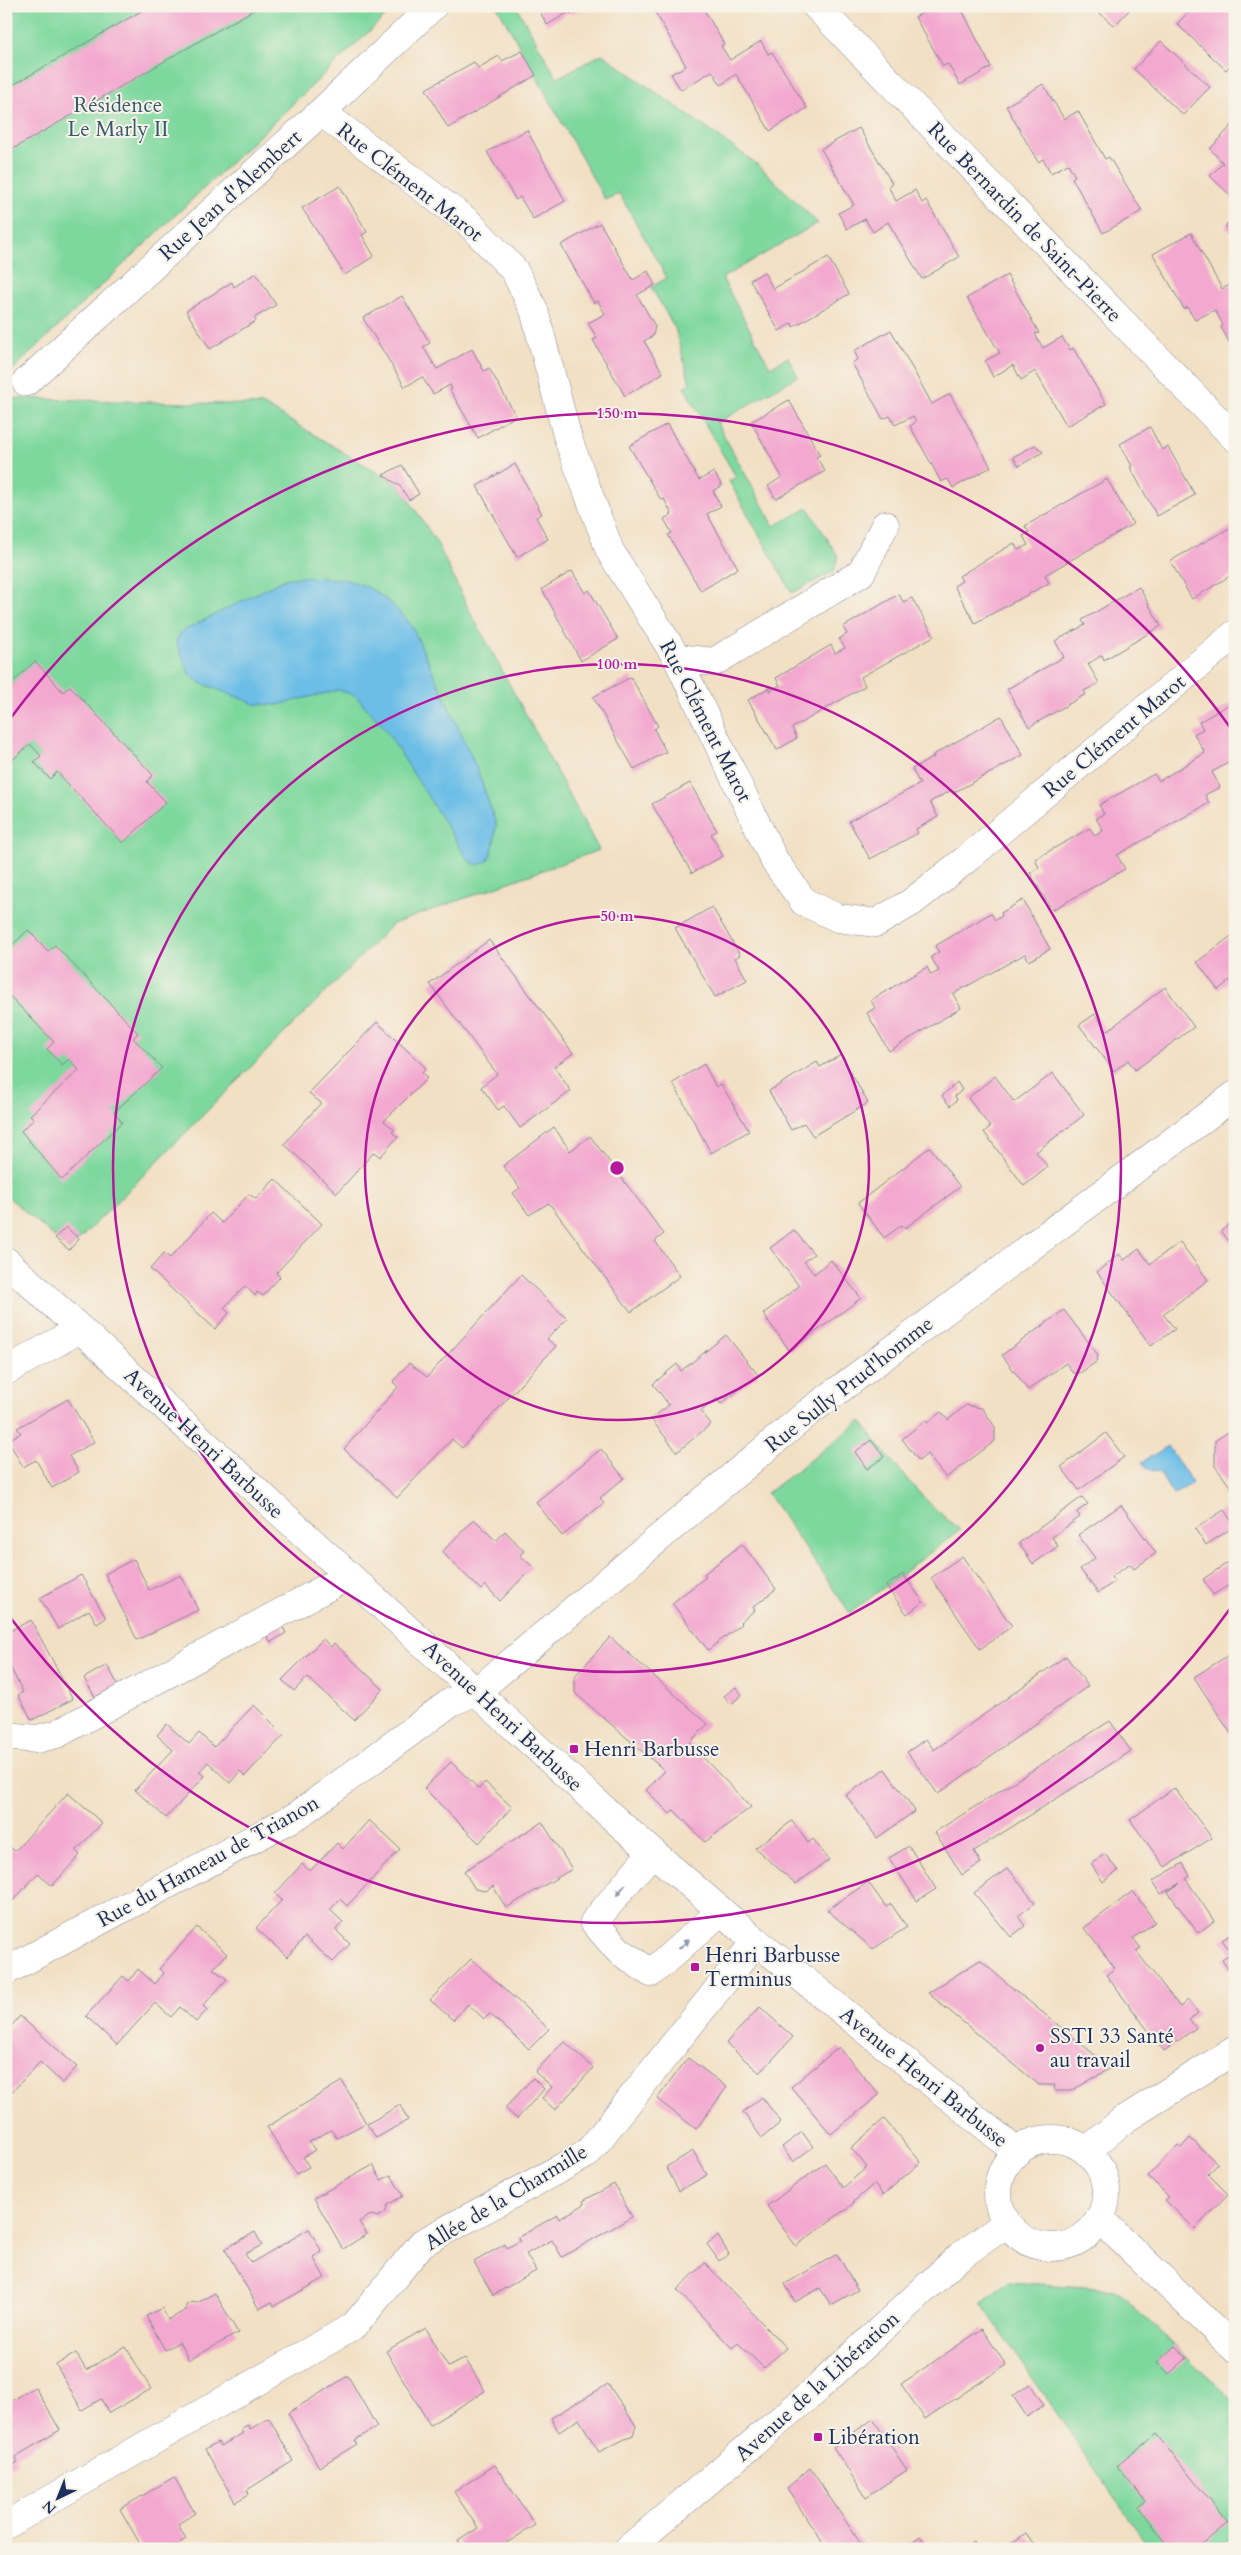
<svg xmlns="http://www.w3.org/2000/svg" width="1241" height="2555" font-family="Cardo,serif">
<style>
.green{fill:#7ed89e;stroke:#4c847e}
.water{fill:#6cbee7;stroke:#4476a2}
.building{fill:#f3a9cf}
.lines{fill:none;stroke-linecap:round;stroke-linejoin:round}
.minor-casing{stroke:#868892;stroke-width:29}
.major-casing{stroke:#868892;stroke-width:29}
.minor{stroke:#fff;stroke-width:28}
.major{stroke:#fff;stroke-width:28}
.oneway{fill:#8d97ae}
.ring{fill:none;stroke:#b5179e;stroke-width:2.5}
.poi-dot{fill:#b5179e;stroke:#f7f3e8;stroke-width:2}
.labels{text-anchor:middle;stroke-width:4;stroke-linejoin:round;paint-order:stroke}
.park-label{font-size:21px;fill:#34596e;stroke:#f7f3e8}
.street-label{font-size:21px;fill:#1b2f5e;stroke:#f7f3e8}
.poi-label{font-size:21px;fill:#1b2f5e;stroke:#f7f3e8;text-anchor:start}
.centre{fill:#b5179e;stroke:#f7f3e8;stroke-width:2.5}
.ring-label{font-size:15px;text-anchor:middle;font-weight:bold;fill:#b5179e;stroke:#f7f3e8;stroke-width:4;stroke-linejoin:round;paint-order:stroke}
</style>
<rect width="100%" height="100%" fill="#f7f3e8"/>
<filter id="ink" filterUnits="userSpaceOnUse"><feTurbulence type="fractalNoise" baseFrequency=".02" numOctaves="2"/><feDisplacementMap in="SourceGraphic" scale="10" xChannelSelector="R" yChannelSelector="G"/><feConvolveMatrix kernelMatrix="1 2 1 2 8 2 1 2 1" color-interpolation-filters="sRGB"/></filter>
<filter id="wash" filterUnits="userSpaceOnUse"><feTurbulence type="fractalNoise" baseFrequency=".0096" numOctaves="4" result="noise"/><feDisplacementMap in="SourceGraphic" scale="20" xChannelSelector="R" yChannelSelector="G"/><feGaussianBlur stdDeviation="1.12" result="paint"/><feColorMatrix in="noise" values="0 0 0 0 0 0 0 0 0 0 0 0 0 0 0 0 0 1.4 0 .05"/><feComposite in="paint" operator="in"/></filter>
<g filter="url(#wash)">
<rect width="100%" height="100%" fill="#f2e0c5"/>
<!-- green -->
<g class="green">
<polygon points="6,6 396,6 6,376"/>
<polygon points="497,6 516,6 557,78 602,54 757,164 818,223 722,278 770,367 788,357 798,376 717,423 774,526 808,508 838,556 834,571 792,593 729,481 736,477 684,387 690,383 675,328 651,287 667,278 619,193 605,200"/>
<polygon points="6,398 264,405 400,486 437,543 466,604 599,850 393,924 69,1250 6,1195"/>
<path d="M861,1421C890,1460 921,1500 960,1530L850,1613L767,1493Z"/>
<polygon points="1008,2282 1115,2289 1235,2403 1235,2533 1216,2549 1150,2549 981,2303"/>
</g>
<!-- water -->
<g class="water">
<path d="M299,577C317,578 340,577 357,583C379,590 399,610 412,626L477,769L496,824L494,844L488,861L478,865L468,860L384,727L355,695L338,690L277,705L255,704L199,682L189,673L176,641L181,632L285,579Z"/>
<polygon points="1168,1446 1192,1483 1173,1495 1159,1472 1147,1469 1142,1462"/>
</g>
<g id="blocks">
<!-- building -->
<g class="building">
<polygon points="6,6 21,6 6,15"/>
<polygon points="150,6 260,6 6,153 6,89"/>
<polygon points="537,6 585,6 571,14 569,12 547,25"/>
<polygon points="660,6 702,6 724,44 721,46 730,60 761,41 768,54 772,52 807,108 770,131 736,74 721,85 712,71 681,90 671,74 686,66 654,10"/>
<polygon points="935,6 960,6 991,67 960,85 948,64 943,66 915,17"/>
<polygon points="1092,6 1133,6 1114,26"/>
<polygon points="1194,6 1235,6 1235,61 1226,70 1177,24"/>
<polygon points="1161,41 1210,87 1183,115 1134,69"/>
<polygon points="522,51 536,75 448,128 426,89 474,62 478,68 499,56 502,61"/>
<polygon points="1043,84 1064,119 1078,111 1105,159 1109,157 1142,211 1103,233 1072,178 1075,176 1068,164 1051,173 1043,159 1038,162 1006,106"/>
<polygon points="1235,122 1235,200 1210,176 1223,163 1210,149"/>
<polygon points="859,128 892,183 888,186 896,201 915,190 922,203 926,200 959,257 922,279 888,222 873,232 865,219 847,229 838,213 854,205 821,149"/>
<polygon points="527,130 565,201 533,219 520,197 516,200 487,152"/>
<polygon points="340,186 367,232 362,235 374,256 345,275 302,208"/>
<polygon points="1235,216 1235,236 1225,226"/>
<polygon points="600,223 633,280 648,271 655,285 637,295 655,326 653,336 644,341 663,373 625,396 593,340 597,338 588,323 605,314 598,301 594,303 561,245"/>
<polygon points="1191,233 1222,289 1235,282 1235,353 1221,327 1223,325 1215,310 1195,320 1187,307 1184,309 1153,254"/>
<polygon points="828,257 849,294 793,327 792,323 779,331 750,280 764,272 773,289"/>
<polygon points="256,273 276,305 254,318 256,321 210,349 186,311 232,282 234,287"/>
<polygon points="1007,275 1039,333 1035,334 1043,348 1062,337 1070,350 1073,348 1106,404 1067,426 1035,371 1021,380 1013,365 993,377 985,361 1000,353 967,298"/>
<polygon points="402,296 430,343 423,347 437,369 472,349 484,371 489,368 516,416 478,438 450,390 452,389 450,385 433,394 422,377 405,387 363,318"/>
<polygon points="891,330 932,404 950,394 991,467 953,488 948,479 941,482 933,467 910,426 916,422 913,416 895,425 890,416 883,419 852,363 858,359 854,351"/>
<polygon points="789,400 820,455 816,457 825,471 776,499 768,486 782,477 751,422"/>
<polygon points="667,424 699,480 714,472 722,486 713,491 721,506 707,514 738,568 701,591 668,535 672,533 664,519 672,514 664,499 661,500 629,446"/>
<polygon points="1150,427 1162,450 1168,447 1195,495 1157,516 1130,467 1132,466 1120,444"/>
<polygon points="1035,445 1043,452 1019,466 1013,457"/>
<polygon points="515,464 542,514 536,517 548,539 517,557 477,486"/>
<polygon points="402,465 419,494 409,500 400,486 383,475"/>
<polygon points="1107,479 1133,524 1045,575 1049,583 975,623 954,586 962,581 959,576 1014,543 1018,550 1028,545 1023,536 1029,533 1025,526"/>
<polygon points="1235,525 1235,573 1192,599 1170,561"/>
<polygon points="572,571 585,593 589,590 618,639 581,661 542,589"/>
<polygon points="1139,587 1161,626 1104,660 1102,655 1088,664 1099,683 1084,691 1086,694 1029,727 1007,689 1064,657 1055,641 1085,625 1082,620"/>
<polygon points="899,594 903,602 912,598 934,636 861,677 865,686 792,728 797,738 777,750 748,700 770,687 770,691 780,685 776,678 831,645 835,653 845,648 839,639 847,634 843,627"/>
<polygon points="35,661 63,692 70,686 153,775 147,782 166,802 123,843 57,772 50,779 34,762 41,756 30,744 6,766 6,689"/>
<polygon points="631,677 658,726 654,729 666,752 634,769 593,697"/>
<polygon points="1235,701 1235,759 1212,772 1220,787 1205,795 1209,803 1117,855 1125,869 1052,910 1030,873 1039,868 1035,859 1090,828 1095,836 1103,831 1096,818 1104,814 1099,805 1154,774 1159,781 1205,753 1194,734 1203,729 1199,722"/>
<polygon points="1001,716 1023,755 953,793 952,790 930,802 938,817 916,829 918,833 870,859 849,821 920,784 912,769 934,757 933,755"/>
<polygon points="690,783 717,831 711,834 723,856 692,873 652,804"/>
<polygon points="1023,900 1050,949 1029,961 1025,954 953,994 961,1008 889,1051 867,1013 875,1008 871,1000 927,967 931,975 939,971 931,957 939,952 935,946 991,913 995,920 1002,916 1001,913"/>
<polygon points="712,907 740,955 735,958 747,980 715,997 675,928"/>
<polygon points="28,930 48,951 55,945 138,1033 133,1038 162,1068 114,1112 122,1122 62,1180 21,1131 34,1119 30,1115 79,1070 69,1059 62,1065 47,1049 54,1042 6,992 6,951"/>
<polygon points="1235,933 1235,980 1233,978 1218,990 1197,962"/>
<polygon points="489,940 573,1053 554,1067 571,1091 520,1128 504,1106 498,1110 481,1087 497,1074 430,984"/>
<polygon points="1165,987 1194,1027 1135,1070 1128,1060 1114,1071 1079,1025 1095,1014 1107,1031"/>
<polygon points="377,1022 426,1068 422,1073 427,1078 384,1121 395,1130 392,1132 398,1137 380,1157 374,1152 337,1193 284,1144 321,1103 309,1093"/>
<polygon points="841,1055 868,1103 813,1136 804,1123 791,1130 769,1091 817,1062 820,1067"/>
<polygon points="704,1064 716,1087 721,1084 749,1131 711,1153 673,1083"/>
<polygon points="1053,1073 1084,1115 1036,1152 1048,1167 1024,1186 984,1132 990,1127 968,1098 995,1076 1014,1102"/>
<polygon points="957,1082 962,1090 955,1096 957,1100 950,1106 942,1096"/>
<polygon points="554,1127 570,1151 590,1136 664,1234 655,1241 680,1276 631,1312 549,1203 529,1215 513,1193 520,1188 503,1166"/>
<polygon points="930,1147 960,1187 905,1228 902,1225 884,1238 858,1203"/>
<polygon points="275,1179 322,1224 276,1273 280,1277 263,1296 257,1292 255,1296 245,1286 224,1308 229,1313 215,1329 150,1269 164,1253 170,1258 211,1213 222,1223 249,1194 256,1199"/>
<polygon points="1235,1220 1235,1249 1221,1231"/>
<polygon points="66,1227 79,1239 69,1250 55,1238"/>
<polygon points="794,1230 814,1254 804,1261 814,1274 831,1260 861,1298 790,1351 763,1314 799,1286 770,1248"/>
<polygon points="1180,1242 1208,1280 1163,1314 1175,1329 1151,1346 1097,1272 1119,1254 1124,1260 1139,1249 1150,1264"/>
<polygon points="521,1275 567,1319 547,1339 556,1346 462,1448 452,1439 397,1498 344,1449 398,1387 393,1382 409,1363 427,1377"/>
<polygon points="1064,1310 1098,1355 1096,1362 1080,1373 1073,1373 1066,1363 1028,1390 1002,1355"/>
<polygon points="6,1327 13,1333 6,1340"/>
<polygon points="726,1335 758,1375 721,1404 717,1399 701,1411 711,1424 677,1452 651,1419 669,1405 653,1384 677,1364 681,1371"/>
<polygon points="68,1399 94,1442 69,1456 79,1472 52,1488 36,1460 23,1467 8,1440 21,1433 17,1428"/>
<polygon points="966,1405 982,1408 995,1427 995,1441 946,1478 927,1454 919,1461 902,1439 926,1420 927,1423 941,1412 948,1420"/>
<polygon points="1235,1427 1235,1493 1215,1466 1215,1441"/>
<polygon points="1106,1433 1124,1457 1079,1490 1061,1467"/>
<polygon points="871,1440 884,1457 867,1469 855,1452"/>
<polygon points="601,1449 624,1478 600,1498 604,1503 562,1536 536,1502"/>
<polygon points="1082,1497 1088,1504 1077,1512 1080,1517 1052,1537 1058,1546 1033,1564 1019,1543"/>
<polygon points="1121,1505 1156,1553 1134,1569 1130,1564 1111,1577 1114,1582 1098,1593 1080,1569 1095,1558 1078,1535"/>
<polygon points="1224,1510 1235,1526 1206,1545 1195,1529"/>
<polygon points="474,1519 496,1541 505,1531 524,1551 520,1555 533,1567 500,1601 485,1585 481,1590 442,1552"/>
<polygon points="742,1544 776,1589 753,1607 755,1610 740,1622 742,1624 708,1650 672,1603 706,1577 704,1574"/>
<polygon points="962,1556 1012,1626 980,1649 931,1578"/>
<polygon points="1235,1558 1235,1581 1213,1595 1203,1579"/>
<polygon points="134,1559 149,1590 181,1575 198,1610 137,1640 105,1574"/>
<polygon points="903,1574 923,1602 907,1614 886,1586"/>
<polygon points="81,1575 106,1618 97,1624 89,1610 58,1629 40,1598"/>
<polygon points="31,1620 73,1699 32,1720 18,1695 23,1692 9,1665 6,1667 6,1633"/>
<polygon points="281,1624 286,1633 271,1642 265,1633"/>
<polygon points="610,1637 708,1724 689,1743 751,1807 705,1842 674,1810 670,1814 646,1790 665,1771 575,1693 575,1676"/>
<polygon points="323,1639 331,1647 334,1643 383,1689 354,1720 307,1677 294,1691 282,1680"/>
<polygon points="1235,1651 1235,1740 1194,1677"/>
<polygon points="1066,1656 1088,1686 938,1794 907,1752 926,1739 934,1750"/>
<polygon points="107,1665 118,1685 95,1697 84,1678"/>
<polygon points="736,1687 742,1695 731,1704 724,1696"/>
<polygon points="254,1705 284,1735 245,1776 240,1771 230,1783 208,1762 199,1772 205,1776 166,1818 135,1790 173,1750 157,1735 167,1724 189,1744 199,1733 214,1747"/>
<polygon points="1110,1721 1131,1751 974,1851 981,1863 962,1875 935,1832"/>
<polygon points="451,1762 479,1789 485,1782 512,1807 479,1843 424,1788"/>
<polygon points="885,1769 915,1811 877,1838 846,1795"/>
<polygon points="1174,1788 1212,1838 1165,1867 1130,1820"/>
<polygon points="68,1793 102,1823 76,1851 80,1855 52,1886 38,1873 12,1902 6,1897 6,1844 15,1851"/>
<polygon points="369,1820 400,1849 347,1906 340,1899 330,1910 343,1922 336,1930 350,1944 333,1962 305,1937 287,1957 256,1928 282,1900 275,1894 302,1864 310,1871 337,1843 343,1849"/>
<polygon points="792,1821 808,1843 813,1839 829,1860 796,1884 755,1848"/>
<polygon points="542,1822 572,1869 506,1908 493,1886 486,1891 475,1889 464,1871"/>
<polygon points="909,1846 936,1889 917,1901 889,1858"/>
<polygon points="1105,1854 1118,1871 1103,1882 1091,1864"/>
<polygon points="1183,1863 1190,1876 1186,1879 1214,1921 1198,1933 1168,1892 1180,1883 1161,1894 1153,1881"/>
<polygon points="1008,1868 1035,1903 1018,1916 1025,1926 1011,1937 974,1893"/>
<polygon points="868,1882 886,1907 891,1904 907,1927 873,1949 827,1910"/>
<polygon points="1133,1891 1155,1922 1133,1938 1141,1948 1136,1951 1180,2007 1188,2000 1198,2013 1189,2020 1196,2028 1164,2051 1106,1975 1115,1968 1084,1928"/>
<polygon points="197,1927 227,1954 213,1969 227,1979 203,2006 207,2010 196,2022 180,2007 171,2017 155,2003 117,2045 86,2016 123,1976 129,1981 138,1969 155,1984 164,1973 159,1969"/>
<polygon points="1235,1932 1235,1979 1222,1960 1232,1953 1222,1940"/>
<polygon points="471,1959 549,2029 529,2049 490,2014 484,2019 468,2004 453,2020 430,2000"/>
<polygon points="980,1960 1010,1986 1111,2068 1071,2091 1054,2091 1055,2085 1039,2085 928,1993"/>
<polygon points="760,2007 793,2037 760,2073 726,2043"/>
<polygon points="20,2016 77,2067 62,2083 40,2062 6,2098 6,2032"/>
<polygon points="564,2041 593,2068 555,2110 542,2098 552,2087 535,2072"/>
<polygon points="839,2047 879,2095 831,2134 791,2087"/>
<polygon points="688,2058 727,2087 696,2129 657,2099"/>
<polygon points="533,2078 544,2089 517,2119 505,2108"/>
<polygon points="342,2081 366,2123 337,2138 331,2130 309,2142 315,2150 303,2157 309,2167 296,2174 267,2127"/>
<polygon points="762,2097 781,2122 762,2138 743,2112"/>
<polygon points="400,2105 408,2120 376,2138 367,2124"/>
<polygon points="884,2119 921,2162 883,2195 874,2184 853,2202 854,2203 796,2246 767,2206 825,2163 843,2188 867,2167 851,2148"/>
<polygon points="802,2132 813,2147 793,2162 782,2147"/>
<polygon points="1190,2138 1218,2164 1208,2174 1228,2194 1195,2229 1165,2200 1169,2197 1148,2176 1178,2145 1181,2148"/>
<polygon points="693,2151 707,2175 679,2191 666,2167"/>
<polygon points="373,2165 381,2180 391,2175 403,2196 387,2205 386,2212 378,2217 371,2215 359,2222 367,2234 343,2249 314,2198"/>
<polygon points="614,2184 632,2217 562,2257 552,2240 526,2254 536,2271 493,2295 474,2262 505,2244 507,2248 520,2241 517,2238 557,2215 559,2219 585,2204 583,2201"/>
<polygon points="309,2229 322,2252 313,2257 325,2278 274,2306 272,2302 259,2309 225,2249 255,2232 262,2245 245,2254 251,2263"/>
<polygon points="718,2236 729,2254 719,2261 707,2244"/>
<polygon points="837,2254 858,2290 831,2305 820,2288 795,2302 785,2284"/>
<polygon points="705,2263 786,2348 764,2368 738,2343 732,2348 677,2290"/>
<polygon points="215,2293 238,2333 189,2360 179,2342 165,2350 146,2316 162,2308 168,2320 186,2310 186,2305 192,2302 197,2303"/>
<polygon points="426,2328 448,2367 465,2358 485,2391 430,2425 386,2351"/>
<polygon points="982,2329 1006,2365 925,2419 901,2384"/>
<polygon points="1175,2346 1187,2358 1169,2374 1157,2362"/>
<polygon points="126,2347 151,2389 109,2413 101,2399 82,2410 56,2365 76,2353 86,2370"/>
<polygon points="348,2376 377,2427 355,2440 357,2444 319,2467 288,2413"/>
<polygon points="608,2384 636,2426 633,2435 599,2452 579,2419 559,2432 551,2418"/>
<polygon points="1030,2384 1044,2405 1027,2417 1013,2396"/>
<polygon points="35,2387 60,2430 15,2457 18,2462 6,2469 6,2404"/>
<polygon points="269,2418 293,2461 247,2490 249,2494 235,2502 205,2449 218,2442 221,2446 243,2433 240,2429 248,2425 250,2429"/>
<polygon points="873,2419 907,2470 866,2497 833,2447"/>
<polygon points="1156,2434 1228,2523 1196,2549 1171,2549 1139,2507 1146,2501 1117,2466"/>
<polygon points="495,2465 535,2525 497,2549 464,2549 458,2541 478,2528 454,2492"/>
<polygon points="810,2468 855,2535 864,2549 827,2549 815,2531 787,2488"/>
<polygon points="174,2477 195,2513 178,2524 186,2539 169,2549 143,2549 120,2509"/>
<polygon points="1026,2533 1037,2549 1003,2549"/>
<polygon points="920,2536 929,2549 903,2549"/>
<polygon points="973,2542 977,2549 963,2549"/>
</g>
</g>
</g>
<g filter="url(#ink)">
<use href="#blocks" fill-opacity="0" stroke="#868892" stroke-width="1"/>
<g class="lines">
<defs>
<g id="minor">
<polyline points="816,6 1235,438"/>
<polyline points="321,112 468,222 514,270 534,310 568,439 610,551 677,658 774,860 804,902 838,918 876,923 912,902 969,857 1235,634"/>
<polyline points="26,382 321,112 433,6"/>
<polyline points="677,658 714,662 861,573 885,525"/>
<polyline points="6,1261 620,1824 756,1941 1016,2151"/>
<polyline points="6,1371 80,1329"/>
<polyline points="6,1736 37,1739 57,1734 348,1576"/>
<polyline points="652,1852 594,1922 618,1950 651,1973 721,1911"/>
<polyline points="6,1971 298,1815 451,1702 477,1691 809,1412 1235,1095"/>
<polyline points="1087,2151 1122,2121"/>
<polyline points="6,2525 354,2326 422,2243 587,2154 756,1941"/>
</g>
<g id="major">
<polyline points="1122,2121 1235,2050"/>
<circle cx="1052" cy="2193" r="54"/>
<polyline points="1100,2219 1235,2349"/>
<polyline points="628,2549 811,2394 959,2257 1007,2223"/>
</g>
</defs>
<!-- minor casing -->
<use href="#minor" class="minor-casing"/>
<!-- major casing -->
<use href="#major" class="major-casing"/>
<!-- minor -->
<use href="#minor" class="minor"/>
<!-- major -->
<use href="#major" class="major"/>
</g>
<!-- one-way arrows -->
<defs><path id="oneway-solid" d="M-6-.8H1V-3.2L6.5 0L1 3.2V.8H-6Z" transform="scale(1.25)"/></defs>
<g class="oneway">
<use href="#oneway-solid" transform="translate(621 1890) rotate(129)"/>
<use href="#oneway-solid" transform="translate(684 1944) rotate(-42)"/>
</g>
</g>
<!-- distance rings -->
<g class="ring">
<circle cx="617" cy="1168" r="252"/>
<circle cx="617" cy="1168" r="504"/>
<path d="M1232 1606A755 755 0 0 1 10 1617M10 719A755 755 0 0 1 1232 730"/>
</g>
<!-- markers -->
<g class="poi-dot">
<rect x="569" y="1744" width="10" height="10" rx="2.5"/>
<rect x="690" y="1962" width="10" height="10" rx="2.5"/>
<circle cx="1040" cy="2048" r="5"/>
<rect x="813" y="2432" width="10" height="10" rx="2.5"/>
</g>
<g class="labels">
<!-- park labels -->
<g class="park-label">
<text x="118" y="112">Résidence<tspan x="118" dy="24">Le Marly II</tspan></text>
</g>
<!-- street labels -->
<g class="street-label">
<text transform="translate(410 182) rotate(38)" y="7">Rue Clément Marot</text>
<text transform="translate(230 195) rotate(-42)" y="7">Rue Jean d'Alembert</text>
<text transform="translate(1025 222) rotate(46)" y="7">Rue Bernardin de Saint-Pierre</text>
<text transform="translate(706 721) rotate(63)" y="7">Rue Clément Marot</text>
<text transform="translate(1114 736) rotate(-40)" y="7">Rue Clément Marot</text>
<text transform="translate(849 1384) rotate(-38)" y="7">Rue Sully Prud'homme</text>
<text transform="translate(204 1443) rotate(43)" y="7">Avenue Henri Barbusse</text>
<text transform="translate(503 1716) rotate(43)" y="7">Avenue Henri Barbusse</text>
<text transform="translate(208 1861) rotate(-29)" y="7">Rue du Hameau de Trianon</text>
<text transform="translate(924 2077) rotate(39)" y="7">Avenue Henri Barbusse</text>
<text transform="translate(506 2197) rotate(-31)" y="7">Allée de la Charmille</text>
<text transform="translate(817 2386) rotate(-42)" y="7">Avenue de la Libération</text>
</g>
<!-- poi labels -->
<g class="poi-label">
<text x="584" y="1756">Henri Barbusse</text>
<text x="705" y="1962">Henri Barbusse<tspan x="705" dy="24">Terminus</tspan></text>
<text x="1050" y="2043">SSTI 33 Santé<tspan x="1050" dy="24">au travail</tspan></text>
<text x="828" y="2444">Libération</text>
</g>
</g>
<circle cx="617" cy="1168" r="8" class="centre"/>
<g class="ring-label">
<text x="617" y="418">150 m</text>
<text x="617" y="669">100 m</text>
<text x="617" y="921">50 m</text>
</g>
<!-- margin -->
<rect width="1241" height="2555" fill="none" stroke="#f7f3e8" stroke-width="25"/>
<!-- north arrow -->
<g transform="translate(58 2498) rotate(223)" stroke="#f7f3e8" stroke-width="4" paint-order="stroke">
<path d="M0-4L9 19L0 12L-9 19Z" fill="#1b2f5e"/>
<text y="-8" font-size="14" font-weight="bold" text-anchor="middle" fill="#1b2f5e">N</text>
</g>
</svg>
